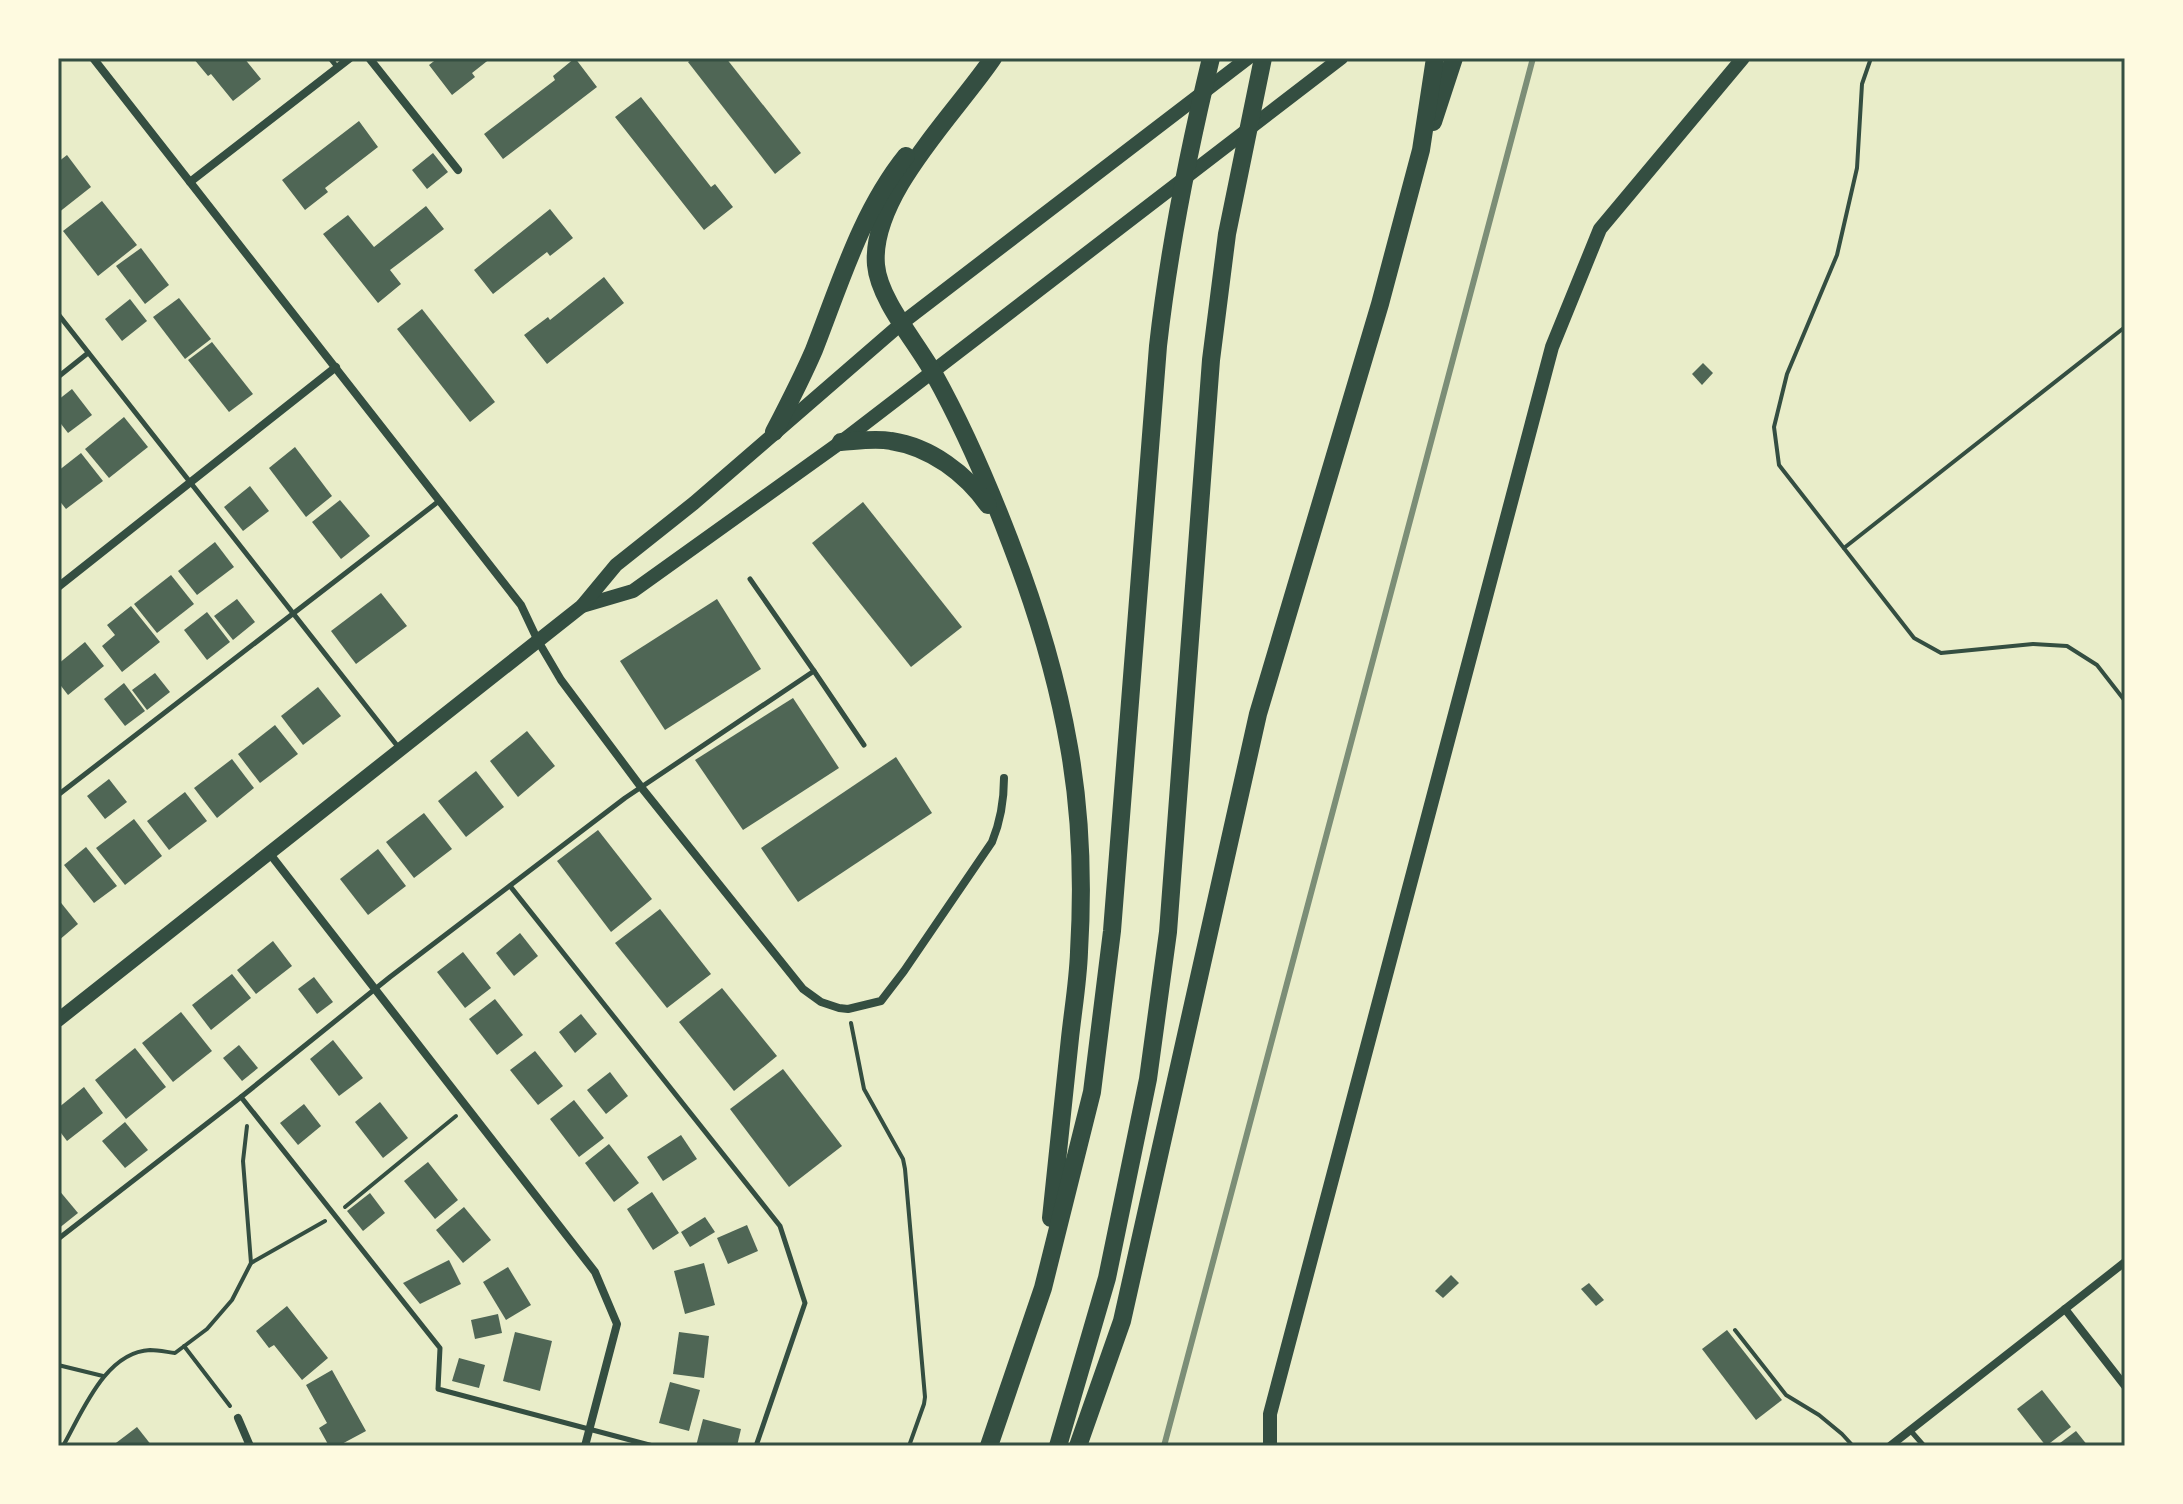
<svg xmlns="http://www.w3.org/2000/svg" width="2183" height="1504" font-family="Figtree,sans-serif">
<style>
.building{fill:#4f6655}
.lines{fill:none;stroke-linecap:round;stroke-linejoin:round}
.path{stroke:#344e41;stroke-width:4}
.service{stroke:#344e41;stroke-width:5}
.minor{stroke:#344e41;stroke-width:8}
.tertiary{stroke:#344e41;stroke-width:14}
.secondary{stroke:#344e41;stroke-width:14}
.trunk{stroke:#344e41;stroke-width:18}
.rail{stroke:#7c8e77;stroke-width:6}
.neatline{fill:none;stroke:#344e41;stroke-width:3}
</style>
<rect width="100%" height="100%" fill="#e9edc9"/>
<!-- building -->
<g class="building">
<polygon points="193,58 244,58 261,79 233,101 211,74 208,76"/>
<polygon points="438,58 491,58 472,73 475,77 452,95 429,65"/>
<polygon points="575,58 597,87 503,159 484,134 555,80 553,76"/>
<polygon points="694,58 726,58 801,153 775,174 688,62"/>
<polygon points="641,97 711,187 715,184 733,207 704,230 615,117"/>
<polygon points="359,121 378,147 325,188 328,192 305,210 282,180"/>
<polygon points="433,153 448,172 427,189 412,170"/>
<polygon points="67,155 91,187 58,213 58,162"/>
<polygon points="102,201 137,245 98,276 63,231"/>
<polygon points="426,206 444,229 390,270 401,284 378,303 323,234 348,215 374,247"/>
<polygon points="550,209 573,238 550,256 547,252 493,294 474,270"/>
<polygon points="141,248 169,285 145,304 116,266"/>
<polygon points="604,277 624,303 547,364 524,335 548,317 550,320"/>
<polygon points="179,298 211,339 185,359 153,317"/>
<polygon points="130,299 147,321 122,341 105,319"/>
<polygon points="422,309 495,402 470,422 397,329"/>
<polygon points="212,342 253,394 229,412 188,360"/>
<polygon points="1703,363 1713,373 1702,385 1692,374"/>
<polygon points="72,389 92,415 68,433 58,420 58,400"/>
<polygon points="124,417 148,447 109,478 85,449"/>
<polygon points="295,447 332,496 306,517 269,468"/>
<polygon points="81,453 103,481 66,509 58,499 58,471"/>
<polygon points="250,486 269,511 243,531 224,507"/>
<polygon points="340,500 370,536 341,559 312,522"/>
<polygon points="863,502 962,627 911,667 812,543"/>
<polygon points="215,542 234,567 197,595 178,571"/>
<polygon points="171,575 194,604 157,633 134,604"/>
<polygon points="381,593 407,626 356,664 331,631"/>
<polygon points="237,599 255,622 233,640 214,616"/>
<polygon points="717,599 761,669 665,730 620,661"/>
<polygon points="131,606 160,642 122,672 102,646 115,635 107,625"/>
<polygon points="207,612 230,642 207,660 184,630"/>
<polygon points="85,642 104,666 68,695 58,682 58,664"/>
<polygon points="155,673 170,692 147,710 132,690"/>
<polygon points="124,683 145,711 125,726 104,699"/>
<polygon points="318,687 341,716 303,745 281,716"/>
<polygon points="793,698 839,768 743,830 695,760"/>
<polygon points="275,725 298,754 260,783 238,754"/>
<polygon points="527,731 555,766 518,797 490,761"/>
<polygon points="896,757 932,813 798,902 761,848"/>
<polygon points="232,759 254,788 217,818 194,788"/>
<polygon points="476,771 504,807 466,837 438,801"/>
<polygon points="109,779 127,802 105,819 87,796"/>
<polygon points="185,792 207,821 169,850 147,821"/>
<polygon points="424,813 452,849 414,878 386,842"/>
<polygon points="134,819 162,856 125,885 96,848"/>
<polygon points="598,830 652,899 611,932 557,861"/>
<polygon points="86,847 117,886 94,903 64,865"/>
<polygon points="378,849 406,886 368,915 340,879"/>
<polygon points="58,899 78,924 58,941"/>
<polygon points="660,909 711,974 667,1008 615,943"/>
<polygon points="520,933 538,956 514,976 496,953"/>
<polygon points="273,941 292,966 256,994 237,970"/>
<polygon points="463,952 491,988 465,1008 437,972"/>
<polygon points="232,974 251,998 211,1030 192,1005"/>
<polygon points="314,977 333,1002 317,1014 298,989"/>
<polygon points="722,988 777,1056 734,1091 679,1022"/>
<polygon points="495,999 523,1035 497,1055 469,1019"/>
<polygon points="181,1012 212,1051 173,1082 142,1043"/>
<polygon points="581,1014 597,1034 575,1053 559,1032"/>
<polygon points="333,1040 363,1078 339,1096 310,1059"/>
<polygon points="239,1045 258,1068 242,1081 223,1058"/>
<polygon points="135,1048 166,1087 126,1119 95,1080"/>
<polygon points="535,1051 563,1086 538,1105 510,1070"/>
<polygon points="783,1069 842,1146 789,1187 730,1109"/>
<polygon points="610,1072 628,1096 606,1114 587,1090"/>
<polygon points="84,1087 103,1113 67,1141 58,1129 58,1108"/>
<polygon points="574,1100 604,1138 579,1157 550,1119"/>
<polygon points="380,1102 408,1138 383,1158 355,1122"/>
<polygon points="304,1104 321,1126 298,1145 280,1123"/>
<polygon points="125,1122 148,1150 125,1168 102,1141"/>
<polygon points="681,1135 697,1159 663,1181 647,1157"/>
<polygon points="609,1144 639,1183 614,1202 585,1163"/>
<polygon points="428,1162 458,1200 435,1219 404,1181"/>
<polygon points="58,1189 78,1213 58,1229"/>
<polygon points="652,1192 679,1233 653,1250 627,1209"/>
<polygon points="370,1193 385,1213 363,1231 347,1211"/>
<polygon points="464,1207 491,1240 463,1263 436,1230"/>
<polygon points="705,1217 715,1232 690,1247 681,1232"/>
<polygon points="747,1225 758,1251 728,1264 717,1238"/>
<polygon points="449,1260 461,1284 420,1304 403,1283"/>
<polygon points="704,1263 715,1305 685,1314 674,1271"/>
<polygon points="508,1267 531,1305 506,1320 483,1282"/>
<polygon points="1451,1275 1459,1283 1443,1298 1435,1291"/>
<polygon points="1589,1283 1604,1300 1596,1306 1581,1289"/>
<polygon points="287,1306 328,1358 302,1380 274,1345 269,1348 256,1331"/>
<polygon points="498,1314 502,1333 475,1339 471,1320"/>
<polygon points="1727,1330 1782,1400 1756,1420 1702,1349"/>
<polygon points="515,1332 552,1341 540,1391 503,1381"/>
<polygon points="679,1332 709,1336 704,1378 673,1374"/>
<polygon points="459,1358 485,1365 479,1388 452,1381"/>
<polygon points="332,1370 366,1431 338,1446 329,1446 319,1428 327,1423 306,1385"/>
<polygon points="670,1382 700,1390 689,1431 659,1423"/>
<polygon points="2042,1390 2071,1427 2046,1446 2017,1409"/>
<polygon points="703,1419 741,1429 737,1446 696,1446"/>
<polygon points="137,1427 152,1446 112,1446"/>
<polygon points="2076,1431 2088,1446 2056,1446"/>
</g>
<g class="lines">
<!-- path -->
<g class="path">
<polyline points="1871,58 1862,84 1857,168 1837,255 1787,374 1774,427 1779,465 1914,638 1941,653 2033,644 2067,646 2097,665 2125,701"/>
<polyline points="1844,548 2125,327"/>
<polyline points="851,1023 864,1089 903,1159 905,1169 925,1397 924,1404 909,1446"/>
<polyline points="247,1126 243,1161 251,1263"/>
<polyline points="345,1207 456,1116"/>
<polyline points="1735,1330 1786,1395 1819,1415 1842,1434 1853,1446"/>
<polyline points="184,1346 230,1406"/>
<polyline points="58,1365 103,1376"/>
<path d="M63,1446C82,1413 105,1352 150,1350C158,1350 167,1352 175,1353L207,1329L232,1300L251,1263L325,1221"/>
</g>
<!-- service -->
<g class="service">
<polyline points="330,58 337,67"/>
<polyline points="58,314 399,748"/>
<polyline points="58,377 88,353"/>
<polyline points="814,671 864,745"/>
<polyline points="58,795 439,501"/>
<polyline points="510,886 780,1226 805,1303 756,1446"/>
<polyline points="241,1097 440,1348 438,1389 653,1446"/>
<polyline points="58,1239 241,1097 390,977 625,798 814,671 750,579"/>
<polyline points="1910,1430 1924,1446"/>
</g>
<!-- minor -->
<g class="minor">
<path d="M93,58L521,605L538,641L561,680L641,787L803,989L821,1002L839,1008L848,1009L881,1001L904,971L992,842C1001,820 1004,801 1004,778"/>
<polyline points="369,58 458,170"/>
<polyline points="190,182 350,58"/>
<polyline points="58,587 336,367"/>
<polyline points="270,854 595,1272 617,1324 585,1446"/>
<polyline points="2065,1309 2125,1386"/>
<polyline points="238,1418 250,1446"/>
<polyline points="1890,1446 2125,1262"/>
</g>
<!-- tertiary -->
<polyline class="tertiary" points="1270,1446 1270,1414 1552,347 1600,229 1743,58"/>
<!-- secondary -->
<g class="secondary">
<polyline points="582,606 633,591 841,442 1341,58"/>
<polyline points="58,1020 582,606 616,565 694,503 902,323 1248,58"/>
</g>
<!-- trunk -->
<g class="trunk">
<path d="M993,58C956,113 870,196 876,265C879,300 917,343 934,374C964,428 989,486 1011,544C1036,609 1057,678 1069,747C1081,814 1083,885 1079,952C1078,981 1073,1010 1070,1038C1064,1098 1057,1158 1051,1218"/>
<polyline points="1433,122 1454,58"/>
<path d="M774,432C788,405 802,378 814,350C840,284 861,212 906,156"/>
<path d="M841,442C857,441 875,438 891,441C931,447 966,474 988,505"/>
<path d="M989,1446L1043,1288L1092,1092L1112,931L1158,346C1169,248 1188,153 1211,58"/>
<polyline points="1058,1446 1107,1278 1148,1079 1168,932 1211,360 1227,234 1263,58"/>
<polyline points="1078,1446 1122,1321 1258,714 1380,304 1421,150 1435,58"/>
</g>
<!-- rail -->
<polyline class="rail" points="1164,1446 1533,58"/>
</g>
<!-- border -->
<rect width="2183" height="1504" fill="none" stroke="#fefae0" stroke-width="120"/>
<rect x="60" y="60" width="2063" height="1384" class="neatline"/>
</svg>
